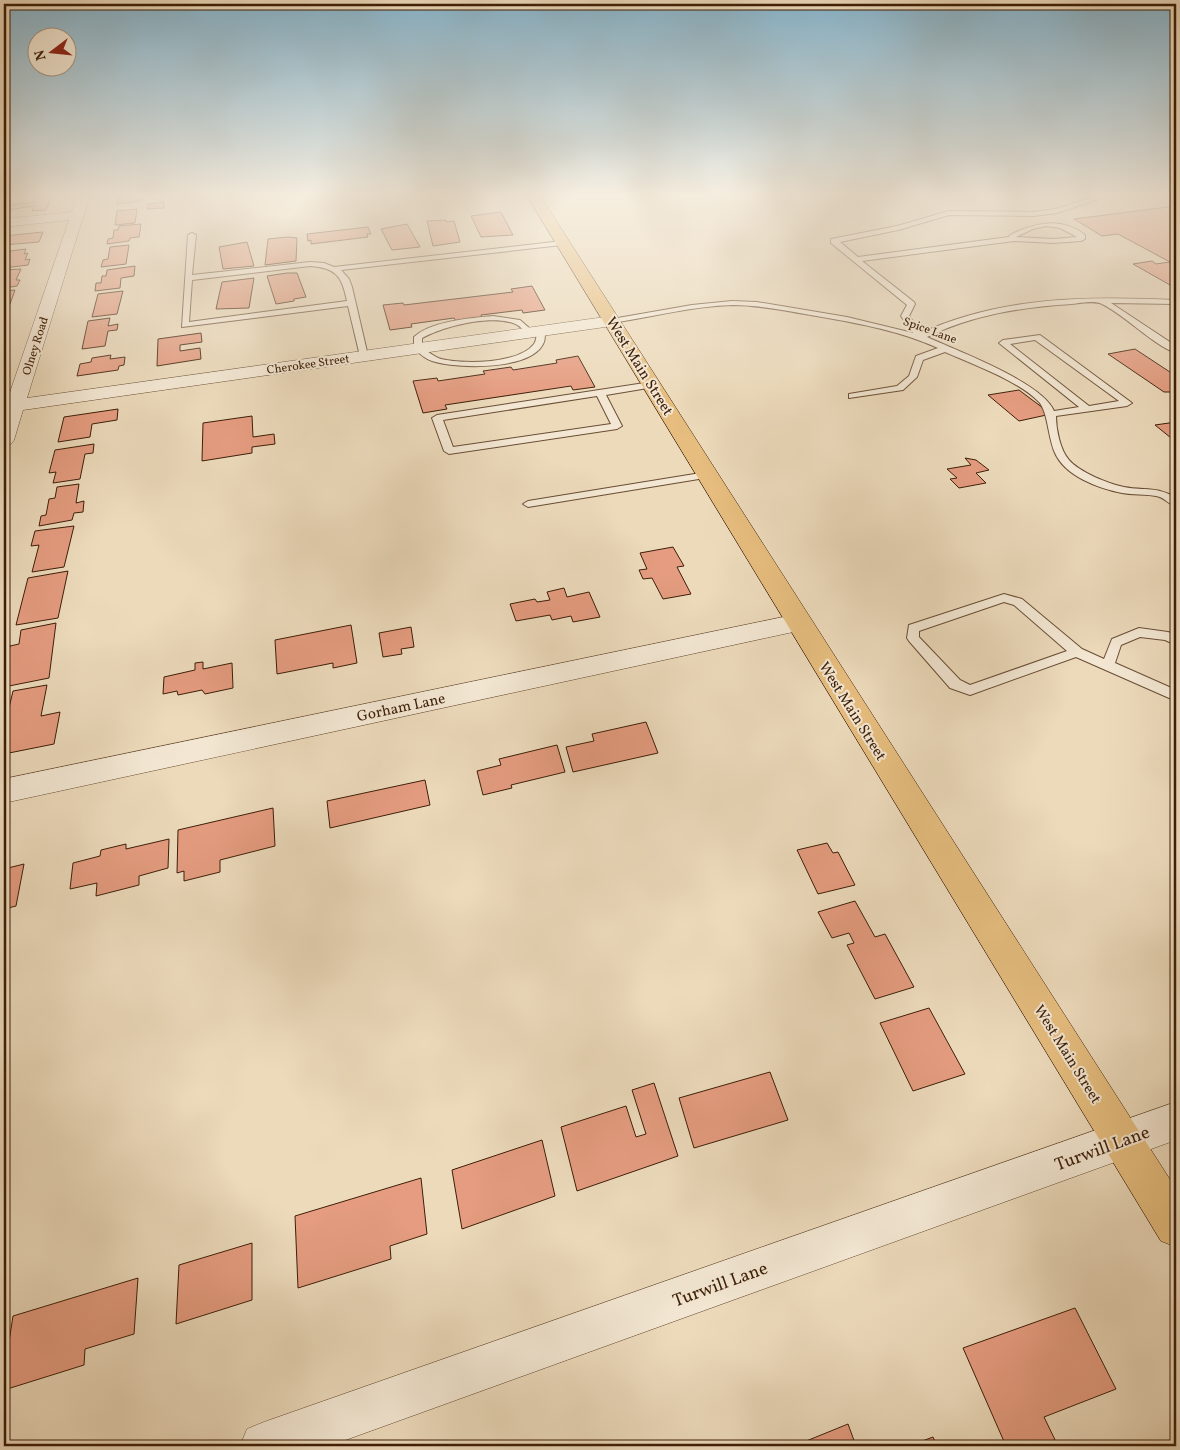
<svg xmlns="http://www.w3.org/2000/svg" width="1180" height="1450" font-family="Vollkorn,serif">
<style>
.building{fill:#e59c80;stroke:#3d1e07}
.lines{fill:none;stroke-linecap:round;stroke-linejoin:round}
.lane-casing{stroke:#694d34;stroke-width:2}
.street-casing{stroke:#694d34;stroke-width:1}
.primary-casing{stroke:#3d1e07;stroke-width:1}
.lane{fill:#f3e7d3;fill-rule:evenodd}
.street{fill:#f3e7d3;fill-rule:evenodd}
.primary{fill:#e6bd7e;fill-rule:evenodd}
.labels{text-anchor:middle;stroke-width:4;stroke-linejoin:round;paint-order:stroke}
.far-street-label{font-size:12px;fill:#3d1e07;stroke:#f3e7d3}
.street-label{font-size:15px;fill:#3d1e07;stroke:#f3e7d3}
.near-street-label{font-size:18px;fill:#3d1e07;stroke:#f3e7d3}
</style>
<rect width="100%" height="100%" fill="#ecdabb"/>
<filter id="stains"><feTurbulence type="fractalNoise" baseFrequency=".004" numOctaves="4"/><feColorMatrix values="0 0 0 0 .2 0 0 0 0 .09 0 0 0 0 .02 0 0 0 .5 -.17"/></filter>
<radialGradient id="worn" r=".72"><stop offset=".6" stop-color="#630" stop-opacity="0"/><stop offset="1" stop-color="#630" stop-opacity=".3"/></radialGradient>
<!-- building -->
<g class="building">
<polygon points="125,194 143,194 141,201 117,204 119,196"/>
<polygon points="52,196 46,210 32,211 34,206 8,210 10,205 34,202 37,197"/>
<polygon points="164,202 164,208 147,209 148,204"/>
<polygon points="1176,206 1176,284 1170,285 1133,264 1152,261 1156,264 1170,262 1118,234 1102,236 1074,219"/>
<polygon points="137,209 135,223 115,225 117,211"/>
<polygon points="501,212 513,235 481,237 471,216"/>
<polygon points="446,220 446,222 454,221 460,242 433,246 427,221"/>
<polygon points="141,224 139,237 130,238 129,241 107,244 108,239 113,238 114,230 118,230 119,226"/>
<polygon points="407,224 420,247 392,250 381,229"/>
<polygon points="368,227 371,234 367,234 368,237 311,244 311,240 308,241 307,234"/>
<polygon points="43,232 39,242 4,245 4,236"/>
<polygon points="288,237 297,238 296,261 265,265 268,239"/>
<polygon points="247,242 254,266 223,269 219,247"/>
<polygon points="129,245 126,264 101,267 103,260 108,259 110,247"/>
<polygon points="26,249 24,254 28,253 25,260 30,259 28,265 4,268 10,251"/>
<polygon points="135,266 134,276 121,278 120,288 95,291 96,283 101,283 102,276 106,276 107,270"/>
<polygon points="21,269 16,280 20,280 17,286 4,288 4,270"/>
<polygon points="287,273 297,273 306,297 294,299 294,301 276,304 267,276"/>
<polygon points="254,278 249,308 216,309 222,282"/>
<polygon points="532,286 545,310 523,313 522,310 481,315 482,318 456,321 454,318 411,324 412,327 390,330 383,305 403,303 404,305 513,292 511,289"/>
<polygon points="15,290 10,304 6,304 4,310 4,291"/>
<polygon points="123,291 117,314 92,317 98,294"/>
<polygon points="110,318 108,326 118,324 117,330 108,331 105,346 82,349 88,321"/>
<polygon points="201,333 202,342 180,345 180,351 200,348 201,359 157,366 158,339"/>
<polygon points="1135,349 1176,376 1176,392 1164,392 1108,354"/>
<polygon points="111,355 110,359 125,357 124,365 119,366 118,370 77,376 80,364 91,362 92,358"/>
<polygon points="578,356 595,387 573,390 571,386 445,405 447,409 423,413 413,381 437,378 438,381 485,374 483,371 511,367 513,370 557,363 556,360"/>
<polygon points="1019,390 1051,414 1019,421 988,395"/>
<polygon points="118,409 117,420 92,424 90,437 58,442 64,417"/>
<polygon points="252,416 253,437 274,434 275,444 252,447 252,453 202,461 203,423"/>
<polygon points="1176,422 1176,442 1155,425"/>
<polygon points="94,444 93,453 85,454 80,479 53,483 56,472 49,473 55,450"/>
<polygon points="965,458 976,460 989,470 976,473 986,483 959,488 950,479 957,478 947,469 971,465"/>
<polygon points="79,484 76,503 84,501 83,512 74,513 72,520 39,526 41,516 46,515 49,499 55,498 57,487"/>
<polygon points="74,526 64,567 32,572 39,545 31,546 35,531"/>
<polygon points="673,547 684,566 677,567 691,594 663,599 652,578 643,579 639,570 647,569 640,553"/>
<polygon points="68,571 58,618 16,625 28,578"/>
<polygon points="564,588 567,597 589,592 600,617 573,622 571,616 552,620 550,615 516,621 510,604 535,599 537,602 550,600 547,592"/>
<polygon points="56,623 49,678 4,687 4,669 5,668 10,646 19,644 21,630"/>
<polygon points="351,625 357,663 333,668 333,663 277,674 275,640"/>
<polygon points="411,627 414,647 401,649 402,654 383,657 379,633"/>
<polygon points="203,662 203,669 232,663 233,688 205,694 202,690 178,695 177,691 163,694 164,677 195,670 195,663"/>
<polygon points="47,685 41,716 60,712 54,744 4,754 4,729 13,691"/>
<polygon points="646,722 658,753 573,772 566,747 594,741 592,734"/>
<polygon points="557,745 565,772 511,785 512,788 483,795 477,771 501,765 499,759"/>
<polygon points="425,780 430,805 330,828 327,801"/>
<polygon points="273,808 275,846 220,860 220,872 184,881 184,871 177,873 178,830"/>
<polygon points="169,839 168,868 139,876 139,885 96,896 97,883 70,889 73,863 100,856 101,850 126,844 126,849"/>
<polygon points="827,843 833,853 838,852 855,885 818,894 797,850"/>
<polygon points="24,864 16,906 4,909 4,869"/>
<polygon points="855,901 875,937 885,934 914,987 875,999 847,945 854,943 849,933 832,938 818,912"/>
<polygon points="929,1008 965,1074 913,1091 880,1023"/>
<polygon points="770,1072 788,1120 694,1148 679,1098"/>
<polygon points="654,1083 678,1156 577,1191 561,1127 626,1106 636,1137 646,1134 632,1090"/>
<polygon points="542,1140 555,1196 462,1229 452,1170"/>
<polygon points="421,1178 427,1234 390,1246 391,1259 298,1288 295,1216"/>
<polygon points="252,1243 252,1300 176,1324 179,1265"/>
<polygon points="138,1278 134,1334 85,1349 84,1365 4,1390 4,1374 13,1316"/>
<polygon points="1075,1308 1116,1389 1044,1417 1058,1446 1006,1446 963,1348"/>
<polygon points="848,1424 856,1446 794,1446"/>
<polygon points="933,1437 937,1446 909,1446"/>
</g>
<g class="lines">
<defs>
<g id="lane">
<path d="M1102,194H1114L1057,213L1033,216L949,215L898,230L840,242L858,257L1009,237L1010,235C1034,223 1061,216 1085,235V239L1081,241L1053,243L1014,241L862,261L914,302L915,304L909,316L921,333C1001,296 1090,296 1176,300V304L1111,303L1176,346V353C1153,345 1125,315 1102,304C1095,300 1080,303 1072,304C1021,307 973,315 927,337C955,350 1042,382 1054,411L1079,407L999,343L1003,340L1040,335L1132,403L1127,406L1056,416C1056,429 1060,450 1069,460C1079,472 1109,484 1124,487C1146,491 1157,486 1176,498V506C1169,505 1164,497 1156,496C1145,494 1133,495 1122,493C1098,488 1065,476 1055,453C1048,438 1048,412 1039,402C1019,381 972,364 945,352L923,360L917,377L903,390L849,398V394L897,386L909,376L916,356L938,348C896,329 850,322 805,314C781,310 757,305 733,305C693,306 652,317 612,323L608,321L612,319L692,305L732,301L757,302L847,317L913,333L901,316L907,305L831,243V239L897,226L949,211L1033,212L1056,209ZM1046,226L1060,228L1077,237L1053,239L1016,237L1033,229ZM1035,340L1119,401L1089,406L1010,344Z"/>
<path d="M192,233L196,235L192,275L310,262L324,263L334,267L562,241L566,243L562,245L341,270L349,279L352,287L368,356L364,359L360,356L348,306L182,327L188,235ZM310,266C336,268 342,276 347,301L189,322L192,280Z"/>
<path d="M493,316L520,320L535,333L528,335C524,330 519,325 513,323C488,315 445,326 422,338V347C427,351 432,355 438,358C460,365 519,364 534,344C537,340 536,334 538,329L545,331C545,334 545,339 544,342C533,371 456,369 432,361C425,359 419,353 414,348V337C431,321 471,318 493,316Z"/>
<path d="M651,382L654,383V387L606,395L622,426L617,429L449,454L444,451L432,418L437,415ZM597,396L611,424L453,447L443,420Z"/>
<polygon points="707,472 711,473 712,475 711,477 528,507 523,504 528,501"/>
<path d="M1004,594L1022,599L1082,649L1104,659L1112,639L1139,628L1168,632L1176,635V645L1165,640L1140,637L1121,645L1115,663L1176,690V701L1076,657L970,695L950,688L909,641L907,638L909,625ZM1004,602L1014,605L1067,651L970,685L960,680L919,637V631Z"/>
</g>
<g id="street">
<polygon points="77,194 90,194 27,398 612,316 618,318 620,321 618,324 612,326 23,410 14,440 11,444 4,446 4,401 7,401 69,220 4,227 4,219 72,212"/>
<polygon points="798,614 807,617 810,623 807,629 4,803 4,779"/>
<polygon points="1176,1102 1176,1140 329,1446 240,1446 247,1429 264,1422"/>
</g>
<polygon id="primary" points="526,194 539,194 1176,1189 1176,1247 1161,1241"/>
</defs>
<!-- lane casing -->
<use href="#lane" class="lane-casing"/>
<!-- street casing -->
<use href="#street" class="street-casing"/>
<!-- primary casing -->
<use href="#primary" class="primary-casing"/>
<!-- lane -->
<use href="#lane" class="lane"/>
<!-- street -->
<use href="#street" class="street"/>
<!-- primary -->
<use href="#primary" class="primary"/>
</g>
<!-- sky -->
<linearGradient id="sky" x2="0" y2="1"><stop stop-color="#88b7d0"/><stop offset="0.49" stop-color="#f6eee0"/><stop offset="1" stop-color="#f6eee0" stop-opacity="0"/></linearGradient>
<rect width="1180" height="397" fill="url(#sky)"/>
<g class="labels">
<!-- far-street labels -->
<g class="far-street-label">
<text transform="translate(930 330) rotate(20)" y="4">Spice Lane</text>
<text transform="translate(35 346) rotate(-72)" y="4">Olney Road</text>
<text transform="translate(308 364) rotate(-8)" y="4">Cherokee Street</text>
</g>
<!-- street labels -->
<g class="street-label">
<text transform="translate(640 366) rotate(58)" y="5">West Main Street</text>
<text transform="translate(401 707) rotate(-12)" y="5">Gorham Lane</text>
<text transform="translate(853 711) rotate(58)" y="5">West Main Street</text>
<text transform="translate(1068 1054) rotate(58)" y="5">West Main Street</text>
</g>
<!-- near-street labels -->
<g class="near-street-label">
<text transform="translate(1102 1148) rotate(-20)" y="6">Turwill Lane</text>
<text transform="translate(720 1284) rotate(-20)" y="6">Turwill Lane</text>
</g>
</g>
<!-- margin -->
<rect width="1180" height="1450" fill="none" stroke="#ecdabb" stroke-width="20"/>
<rect x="5" y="5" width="1170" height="1440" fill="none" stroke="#3d1e07" stroke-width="2.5"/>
<rect x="10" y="10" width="1160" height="1430" fill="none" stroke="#3d1e07"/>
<!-- north arrow -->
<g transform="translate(52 52) rotate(254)"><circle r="24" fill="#f3e7d3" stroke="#aa9781"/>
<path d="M0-4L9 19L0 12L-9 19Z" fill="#8f2418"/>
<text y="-8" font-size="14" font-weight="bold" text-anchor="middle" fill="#3d1e07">N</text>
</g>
<rect width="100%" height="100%" filter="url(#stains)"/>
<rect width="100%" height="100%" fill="url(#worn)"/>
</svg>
